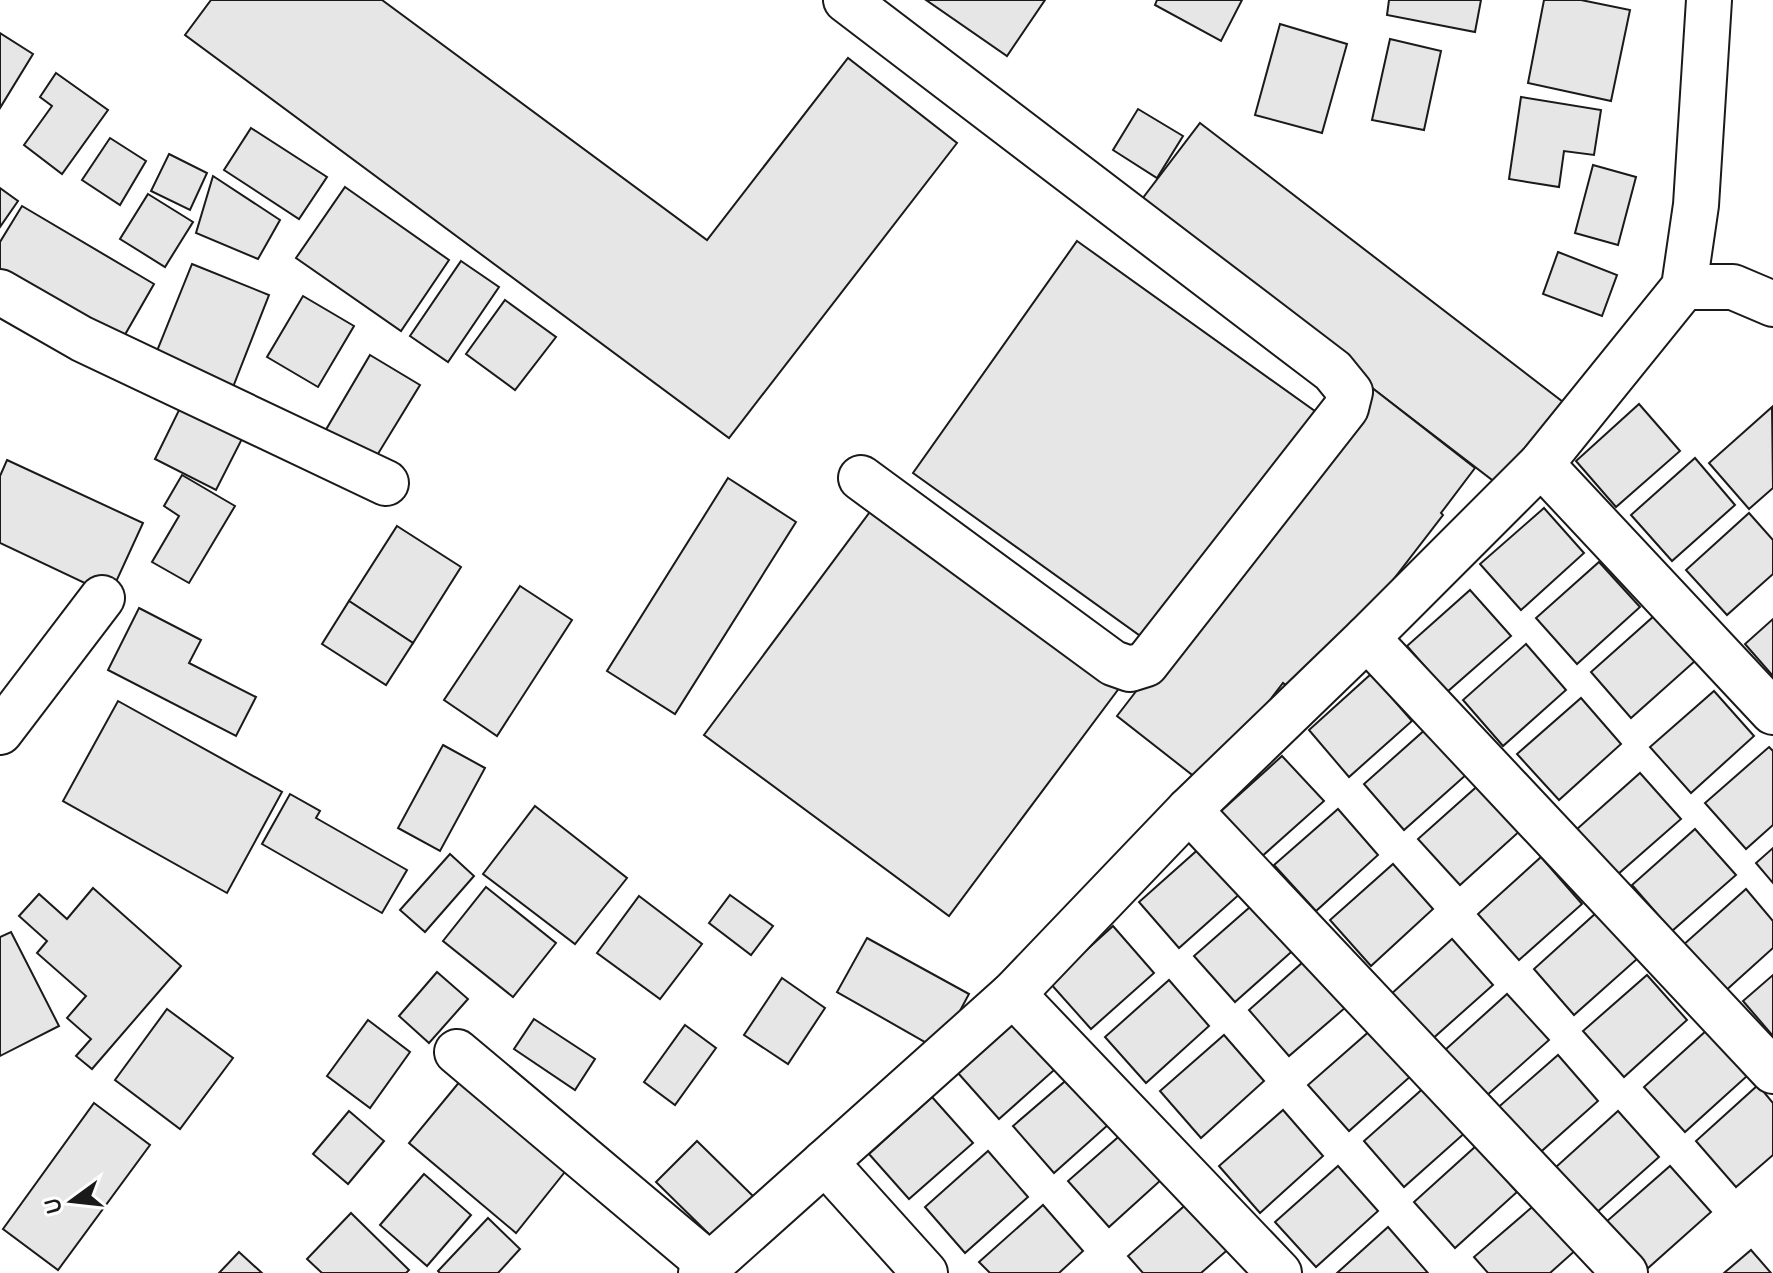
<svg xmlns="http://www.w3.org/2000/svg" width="1773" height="1273" font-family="Quicksand,sans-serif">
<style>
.building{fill:#e6e6e6;stroke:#1a1a1a;stroke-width:2}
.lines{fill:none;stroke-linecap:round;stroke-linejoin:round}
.minor-casing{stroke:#1a1a1a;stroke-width:48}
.minor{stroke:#fff;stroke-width:44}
</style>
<rect width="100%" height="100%" fill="#fff"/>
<!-- building -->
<g class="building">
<polygon points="211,0 382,0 707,240 848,58 957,143 729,438 185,35"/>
<polygon points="926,0 1045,0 1007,56"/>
<polygon points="1157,0 1242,0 1221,41 1155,5"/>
<polygon points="1389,0 1481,0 1475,32 1387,15"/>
<polygon points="1544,0 1581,0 1630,10 1611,101 1528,83"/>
<polygon points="1280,24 1347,44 1322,133 1255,115"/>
<polygon points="0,33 33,54 0,108"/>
<polygon points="1390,39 1441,51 1424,130 1372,120"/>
<polygon points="56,73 108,110 62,174 24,145 52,106 40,97"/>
<polygon points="1521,97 1601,110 1594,155 1564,151 1559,187 1509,179"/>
<polygon points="1138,109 1183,136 1157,178 1113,150"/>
<polygon points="1200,123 1563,402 1500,486 1136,207"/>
<polygon points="251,128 327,177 299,219 224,170"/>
<polygon points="110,138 146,161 120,205 82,180"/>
<polygon points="169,154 207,173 190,210 151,191"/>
<polygon points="1593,165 1636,177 1618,245 1575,233"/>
<polygon points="213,176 280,220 258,259 196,233"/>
<polygon points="345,187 449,260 401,331 296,258"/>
<polygon points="0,188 18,201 0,227"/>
<polygon points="148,194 193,222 165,267 120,239"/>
<polygon points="22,206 154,284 115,352 0,283 0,242"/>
<polygon points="1077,241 1319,414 1146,640 913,473"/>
<polygon points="1558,252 1617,275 1602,316 1543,294"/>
<polygon points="461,261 499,287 448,362 410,336"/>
<polygon points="192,264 269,295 233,387 155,356"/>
<polygon points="303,296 354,326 318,387 267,357"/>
<polygon points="505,300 556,337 515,390 466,354"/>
<polygon points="370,355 420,385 373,462 324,433"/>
<polygon points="1371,387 1475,468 1441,513 1443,515 1302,698 1283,683 1205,785 1117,716"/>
<polygon points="184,400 246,431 216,490 155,459"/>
<polygon points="1639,404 1680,451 1616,507 1576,461"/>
<polygon points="1772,407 1773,488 1749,509 1709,463"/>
<polygon points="1695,458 1735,505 1672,561 1631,515"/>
<polygon points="7,460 143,523 110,595 0,543 0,476"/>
<polygon points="182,475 235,506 189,583 152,562 179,516 164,506"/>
<polygon points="728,478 796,522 675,714 607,671"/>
<polygon points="878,501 1123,683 949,916 704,735"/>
<polygon points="1544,508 1584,553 1521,610 1480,564"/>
<polygon points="1749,513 1773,540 1773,574 1727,615 1686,570"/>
<polygon points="397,526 461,567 413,643 349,601"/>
<polygon points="1599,562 1640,607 1577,664 1536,618"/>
<polygon points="520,586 572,620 497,736 444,700"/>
<polygon points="1470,590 1511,636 1447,692 1407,646"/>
<polygon points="349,601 413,643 386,685 322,644"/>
<polygon points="139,608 201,640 189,663 256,697 236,736 108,670"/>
<polygon points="1654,616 1695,661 1631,718 1591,672"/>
<polygon points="1773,619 1773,676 1745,644"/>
<polygon points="1526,644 1566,690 1503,746 1463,700"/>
<polygon points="1371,674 1412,721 1349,777 1309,730"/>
<polygon points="1714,691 1754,736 1691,793 1650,747"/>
<polygon points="1581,698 1621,744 1559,800 1517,754"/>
<polygon points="118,701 282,792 227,893 63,801"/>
<polygon points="1427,728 1467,774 1404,830 1364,784"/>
<polygon points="443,745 485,768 440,851 398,828"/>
<polygon points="1769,747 1773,751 1773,825 1746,849 1705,803"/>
<polygon points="1282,756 1324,801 1260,858 1220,812"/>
<polygon points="1640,773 1681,819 1617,875 1577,829"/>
<polygon points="1482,782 1522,829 1460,885 1418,839"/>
<polygon points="290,794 320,811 316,818 407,870 382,913 262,844"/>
<polygon points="535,806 627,878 575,944 483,874"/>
<polygon points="1338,809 1378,855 1316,911 1274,865"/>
<polygon points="1695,829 1736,875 1672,931 1632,885"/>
<polygon points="1202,846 1242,892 1179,948 1139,902"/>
<polygon points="1773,848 1773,883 1756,863"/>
<polygon points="450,854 474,876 425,932 400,910"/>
<polygon points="1541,857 1582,904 1519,960 1478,914"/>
<polygon points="1393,864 1433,909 1371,966 1330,920"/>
<polygon points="486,887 556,943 513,997 443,941"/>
<polygon points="93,888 181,966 92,1069 76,1056 91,1039 67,1018 86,996 37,953 47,941 19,916 39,894 67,919"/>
<polygon points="1746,889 1773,921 1773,948 1723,993 1682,946"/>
<polygon points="730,895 773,926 751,955 709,923"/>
<polygon points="639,896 702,944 660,999 597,953"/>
<polygon points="1258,900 1298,946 1235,1002 1194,956"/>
<polygon points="1596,913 1637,959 1574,1015 1534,969"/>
<polygon points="1113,926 1154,973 1091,1029 1050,983"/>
<polygon points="11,932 59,1026 0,1056 0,937"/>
<polygon points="867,938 969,994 939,1050 837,992"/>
<polygon points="1452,939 1493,985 1430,1041 1390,995"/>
<polygon points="1312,954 1353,1001 1289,1056 1249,1010"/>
<polygon points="437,972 468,999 429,1043 399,1016"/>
<polygon points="1647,975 1687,1020 1624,1077 1583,1031"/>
<polygon points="1773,975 1773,1036 1743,1001"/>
<polygon points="782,978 825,1008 788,1064 744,1035"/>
<polygon points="1169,980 1209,1026 1146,1083 1105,1037"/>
<polygon points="1507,994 1549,1040 1485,1097 1445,1050"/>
<polygon points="167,1009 233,1058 180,1129 115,1080"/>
<polygon points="1021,1017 1062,1063 999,1119 958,1073"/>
<polygon points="534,1019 595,1059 575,1090 514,1049"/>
<polygon points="368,1020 410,1052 370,1108 327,1076"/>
<polygon points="685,1025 716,1048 675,1105 644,1082"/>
<polygon points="1372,1029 1412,1075 1349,1131 1308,1085"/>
<polygon points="1707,1030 1747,1076 1685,1132 1644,1087"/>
<polygon points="1224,1035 1264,1081 1201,1138 1160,1091"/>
<polygon points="1558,1055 1598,1101 1535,1157 1494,1111"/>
<polygon points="1077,1071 1118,1116 1054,1173 1013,1126"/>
<polygon points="461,1080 568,1168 516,1233 409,1143"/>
<polygon points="1427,1085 1467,1131 1404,1187 1364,1141"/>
<polygon points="1758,1085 1773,1103 1773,1155 1736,1187 1696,1141"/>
<polygon points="932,1097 973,1143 909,1199 869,1154"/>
<polygon points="94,1103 150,1145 58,1270 3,1229"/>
<polygon points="1283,1110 1323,1156 1260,1213 1219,1166"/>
<polygon points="349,1111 384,1141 348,1184 313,1154"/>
<polygon points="1618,1111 1659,1157 1596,1213 1556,1167"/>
<polygon points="1132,1125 1172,1170 1109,1227 1068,1181"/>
<polygon points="697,1141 754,1197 714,1239 656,1182"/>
<polygon points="1476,1146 1517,1192 1455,1248 1414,1202"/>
<polygon points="988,1151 1028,1197 965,1253 925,1207"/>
<polygon points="1338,1166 1378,1211 1316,1267 1275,1222"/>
<polygon points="1670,1166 1711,1212 1647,1269 1606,1222"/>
<polygon points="424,1174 471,1215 427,1266 380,1225"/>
<polygon points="1191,1200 1232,1246 1201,1273 1143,1273 1128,1256"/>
<polygon points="1538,1202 1578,1248 1550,1273 1488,1273 1474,1257"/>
<polygon points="1043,1205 1083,1251 1059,1273 990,1273 979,1262"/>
<polygon points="351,1213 409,1270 406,1273 322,1273 307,1259"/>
<polygon points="488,1218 520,1249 498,1273 440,1273 438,1271"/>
<polygon points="1388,1227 1428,1273 1337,1273"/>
<polygon points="1751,1250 1771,1273 1724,1273"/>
<polygon points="239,1252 262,1273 219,1273"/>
</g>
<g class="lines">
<defs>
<g id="minor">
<polyline points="846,0 1333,371 1350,392 1346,408 1146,664 1130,669 1113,663 861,478"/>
<polyline points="1684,287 1733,287 1773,304"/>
<polyline points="0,292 82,339 386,483"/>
<polyline points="1541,464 1773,712"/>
<polyline points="1367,638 1773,1071"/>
<polyline points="0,732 102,598"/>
<polyline points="1189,810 1625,1273"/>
<polyline points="1013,994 1279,1273"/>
<polyline points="457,1052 710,1265"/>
<polyline points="825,1162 925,1273"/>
<polyline points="701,1273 1013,994 1189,810 1367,638 1541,464 1684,287 1696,205 1709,0"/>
</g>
</defs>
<!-- minor casing -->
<use href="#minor" class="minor-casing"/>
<!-- minor -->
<use href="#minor" class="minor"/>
</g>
<!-- north arrow -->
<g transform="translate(72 1201) rotate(255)" stroke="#ffffff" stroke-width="6" paint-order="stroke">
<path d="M0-6L14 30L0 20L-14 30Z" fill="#1a1a1a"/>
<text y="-12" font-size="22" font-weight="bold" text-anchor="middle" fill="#1a1a1a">U</text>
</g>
</svg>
